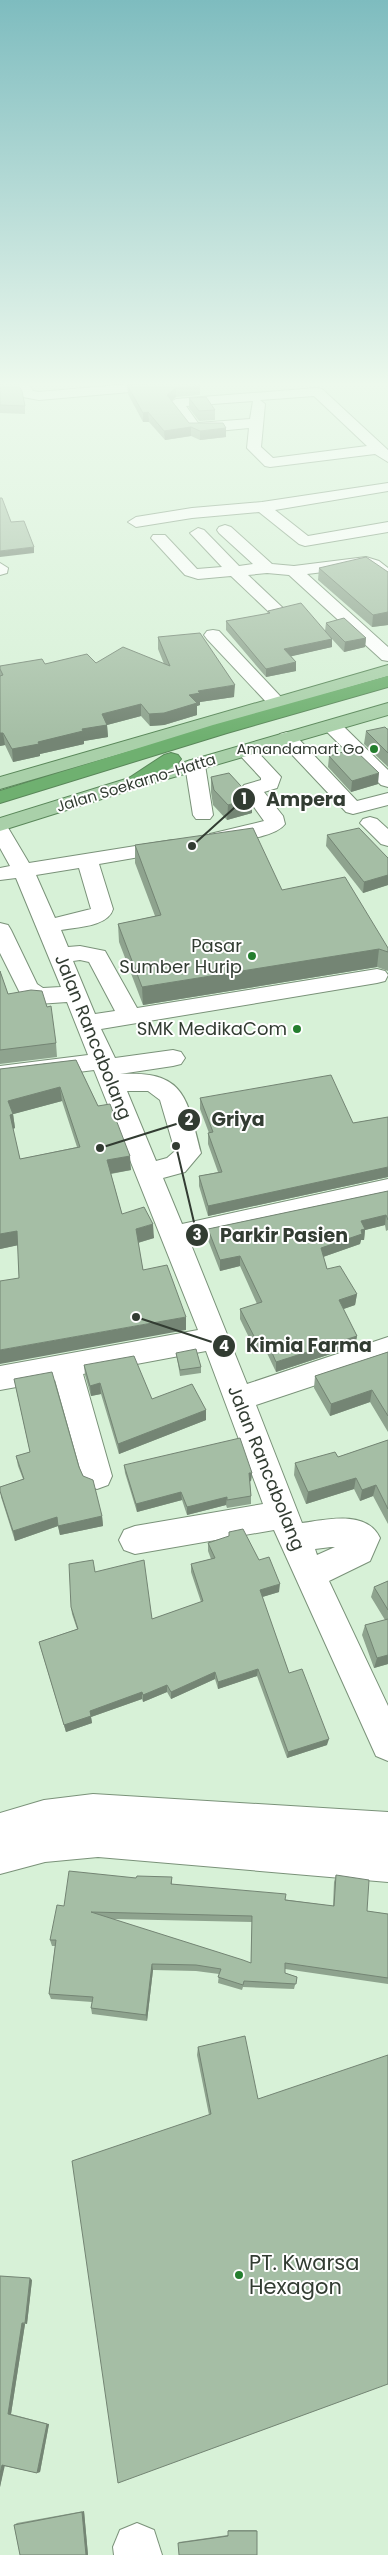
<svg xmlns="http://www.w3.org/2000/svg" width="388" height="2555" font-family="Poppins,sans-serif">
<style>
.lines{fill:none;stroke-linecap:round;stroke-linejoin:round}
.minor-casing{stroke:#7a9279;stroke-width:2}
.major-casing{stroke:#5a875a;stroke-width:2}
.highway-casing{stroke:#5a875a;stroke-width:2}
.minor{fill:#fff;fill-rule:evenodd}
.major{fill:#a9d0a9;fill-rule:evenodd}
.highway{fill:#6fb070;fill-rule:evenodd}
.wall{fill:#8ea38e;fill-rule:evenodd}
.shaded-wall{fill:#748574}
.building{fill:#a5bea5;stroke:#748574;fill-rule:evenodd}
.poi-dot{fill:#247e2e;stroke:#fff;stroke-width:2}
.labels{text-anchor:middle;stroke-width:4;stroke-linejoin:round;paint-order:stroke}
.far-poi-label{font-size:15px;fill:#323c32;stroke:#fff;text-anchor:end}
.far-street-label{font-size:15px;fill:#323c32;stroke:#fff}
.poi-label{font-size:18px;fill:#323c32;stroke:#fff;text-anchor:end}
.street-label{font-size:18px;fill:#323c32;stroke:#fff}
.near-poi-label{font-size:21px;fill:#323c32;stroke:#fff;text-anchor:start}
.leader{fill:none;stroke:#323c32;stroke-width:2}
.callout-dot{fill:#323c32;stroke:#fff;stroke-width:2}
.mark-label{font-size:15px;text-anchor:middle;font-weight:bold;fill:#fff}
.callout-label{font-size:19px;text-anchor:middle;font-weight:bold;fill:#323c32;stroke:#fff;stroke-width:4;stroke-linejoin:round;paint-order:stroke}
</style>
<rect width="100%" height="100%" fill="#d7f1d7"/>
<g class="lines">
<defs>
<g id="minor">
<polygon points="14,381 27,381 33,391 39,392 164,381 171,385 164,389 39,400 23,397"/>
<path d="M317,388L322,389L388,450V462L375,454L270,467L265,466L247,448L249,428L207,432L189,430L169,403L176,399ZM314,396L367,446L273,458L261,447L265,404L260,400ZM253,401L250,419L198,423L186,406Z"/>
<polygon points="388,483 388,491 275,510 308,536 388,522 388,532 305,546 299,544 259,512 192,518 136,527 128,522 136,517 192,508 262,502"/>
<polygon points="225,525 231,527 272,564 294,566 366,557 379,561 388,568 388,581 382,579 365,567 307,574 388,647 388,661 382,660 289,575 267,573 248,575 284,609 282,613 270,613 231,576 198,579 185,575 151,538 153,535 165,535 197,569 222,567 190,533 198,528 204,530 239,566 253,564 219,533 217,530 219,527"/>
<polygon points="0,563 8,568 7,573 0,575"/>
<polygon points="213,630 219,631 281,697 284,701 281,705 269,705 207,639 204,635 207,631"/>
<polygon points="332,720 339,722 388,770 388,787 381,785 325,730 323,726 325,722"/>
<polygon points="287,732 294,734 357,801 388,793 388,805 353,814 346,812 280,742 278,738 280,734"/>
<path d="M246,745L253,747L281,777L277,788L264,792L283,816L285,824C275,838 234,841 217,844L210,842L207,838L210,834L264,821L241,789L244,785L261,780V778L236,751L239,747Z"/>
<polygon points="195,759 202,761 205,765 213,815 210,819 196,819 193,815 185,765 188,761"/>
<polygon points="370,817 377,819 388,829 388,846 381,844 360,823 363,819"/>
<path d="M0,824L7,826L29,863L173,840L180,842L183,846L180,850L99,864L113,909C108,927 76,927 61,930L68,947L80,946L105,951L137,1008L377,969L385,971L388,975L385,981L377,983L101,1029L115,1058L173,1050L181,1052L185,1058L181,1064L173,1066L120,1074C186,1070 187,1099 201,1153L185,1172L163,1178L182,1224L388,1179V1199L190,1242L247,1384L388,1337V1361L256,1405L302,1523C328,1519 367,1510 380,1538L370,1561L329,1581L388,1706V1761L376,1756L274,1530L135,1554L124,1550L119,1540L124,1530L135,1526L263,1504L206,1351L83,1374L112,1476L108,1485L97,1489L86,1485L82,1476L55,1380L0,1390V1366L198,1330L94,1070L0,1082V1066L88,1055L67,1002L38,1004L30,1001L20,993L0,953V923L8,925L11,930L37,984L43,988L61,987L16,878L0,880V868L10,866L0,848ZM79,868L91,909L55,918L36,875ZM80,960L89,962L115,1011L95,1014L73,961ZM127,1091H148L160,1100L175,1151L167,1158L156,1161ZM331,1547H335L317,1555L315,1549Z"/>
<polygon points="93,1794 388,1812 388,1882 98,1857 45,1862 0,1874 0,1813 44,1800"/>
<polygon points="137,2523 154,2530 162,2555 114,2555 113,2547 120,2530"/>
</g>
<g id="major">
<polygon points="388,665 388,676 0,789 0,777"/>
<polygon points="388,703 388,715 143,786 0,831 0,818 129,778"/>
</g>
<g id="highway">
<polygon points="388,676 388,687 227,733 0,803 0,791 213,725"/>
<polygon points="171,753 178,755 181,759 178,763 143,786 129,786 126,782 129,778 164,755"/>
</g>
</defs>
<!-- minor casing -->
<use href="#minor" class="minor-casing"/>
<!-- major casing -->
<use href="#major" class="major-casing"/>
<!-- highway casing -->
<use href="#highway" class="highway-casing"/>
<!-- minor -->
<use href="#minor" class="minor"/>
<!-- major -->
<use href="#major" class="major"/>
<!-- highway -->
<use href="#highway" class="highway"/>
</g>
<!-- wall -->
<g class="wall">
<polygon points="0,381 25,406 25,414 0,413"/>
<polygon points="127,385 200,386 200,395 176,397 172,401 189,423 226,428 226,437 200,440 191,436 165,440 149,422 143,422 128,394"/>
<polygon points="189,398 215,410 215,420 199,421 189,408"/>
<polygon points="319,568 388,572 388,625 372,627 318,580"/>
<polygon points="268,611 325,631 326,623 366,638 365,647 344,652 332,639 332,647 291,656 296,662 296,671 266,677 226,630 226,621 267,614"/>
<polygon points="158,637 234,697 200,702 200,705 197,706 197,715 164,725 150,726 141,716 107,725 108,737 84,741 84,744 40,754 40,756 13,762 5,745 0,746 0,666 96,663 164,664 158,649"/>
<polygon points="388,729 388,767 364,744 366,731"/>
<polygon points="329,756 378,784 351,792 328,767"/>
<polygon points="211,777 252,813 227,820 213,805 211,792"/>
<polygon points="327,835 388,858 388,885 363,893 326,846"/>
<polygon points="135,845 282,890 388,948 388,971 377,967 143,1005 119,942 118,924 155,916 135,863"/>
<polygon points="0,971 8,994 56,1043 57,1057 0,1064"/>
<path d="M76,1060L98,1106L131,1170L111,1174L122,1214L154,1238L138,1243L143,1270L186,1330L19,1278L18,1245L0,1249V1069ZM62,1101L77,1147L20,1159L13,1129L15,1128L13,1114Z"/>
<polygon points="200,1098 353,1123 388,1117 388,1177 208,1216 199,1186 199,1176 218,1172 208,1144 208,1133 209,1133 200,1109"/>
<polygon points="388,1191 388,1230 386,1231 385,1225 365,1230 364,1240 361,1240 360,1244 323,1257 327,1269 357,1294 355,1305 343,1309 357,1336 355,1346 276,1372 266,1351 257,1354 240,1319 240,1309 257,1304 240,1266 220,1271 208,1240 208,1229"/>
<polygon points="388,1352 388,1432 370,1402 330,1416 314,1388 315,1376"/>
<polygon points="176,1353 201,1367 201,1373 180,1376 177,1358"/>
<polygon points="84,1365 152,1399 206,1410 206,1420 119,1454 101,1394 91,1396 85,1375"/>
<polygon points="14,1379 79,1467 102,1516 103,1526 60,1535 58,1526 15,1541 1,1497 0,1487 23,1479 18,1466 16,1456 30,1452"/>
<polygon points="388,1440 388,1524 373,1496 360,1501 354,1489 306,1504 294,1475 295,1463 338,1457"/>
<polygon points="124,1465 252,1473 251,1481 250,1481 251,1496 251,1504 227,1508 226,1505 187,1515 182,1500 137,1512 125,1473"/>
<polygon points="208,1543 259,1560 279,1592 262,1597 289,1673 327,1745 287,1758 257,1676 218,1689 215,1679 171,1699 167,1692 143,1702 142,1699 91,1717 92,1723 66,1732 41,1649 39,1642 77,1629 72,1614 71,1607 95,1572 152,1619 201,1602 191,1572 191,1564 211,1559 208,1551"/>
<polygon points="388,1581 388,1664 374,1668 362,1635 365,1625 385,1620 371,1597 374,1587"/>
<path d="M336,1875L367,1911L388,1914V1984L285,1969V1973L297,1977L294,1989L243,1987L242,1990L218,1983L219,1974L196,1971L153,1970L147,2021L92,2014L91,2008L92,2002L51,1999L49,1994L55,1946H52L50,1940L64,1906L136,1878L172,1877V1884L333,1906L334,1882ZM112,1919L252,1922L251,1963Z"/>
<polygon points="198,2047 258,2099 209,2115 197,2055"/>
<polygon points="0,2276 32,2280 27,2324 25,2324 11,2414 49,2424 40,2472 37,2473 4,2466 0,2487"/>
<polygon points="84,2511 88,2555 20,2555 14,2525 17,2523"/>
<polygon points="228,2530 256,2530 257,2531 179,2555 179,2542 228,2535"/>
</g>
<!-- shaded-wall -->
<g class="shaded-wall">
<polygon points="176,388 176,397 167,404 167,395"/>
<polygon points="148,412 149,422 143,422 143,413"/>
<polygon points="191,427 191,436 165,440 164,431"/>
<polygon points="226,428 226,437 200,440 200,431"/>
<polygon points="34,547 34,553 0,557 0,551"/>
<polygon points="388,612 388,625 372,627 373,615"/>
<polygon points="366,638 365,647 344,652 345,642"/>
<polygon points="332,639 332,647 284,658 284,649"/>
<polygon points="296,662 296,671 266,677 266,669"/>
<polygon points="235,685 234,697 200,702 200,705 197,706 197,715 164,725 150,726 149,714 198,691"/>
<polygon points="141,704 141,716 107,725 108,737 84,741 84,744 40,754 40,756 13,762 12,749 38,742 102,714"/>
<polygon points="0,733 3,733 5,745 0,746"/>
<polygon points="379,773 378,784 351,792 352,781"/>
<polygon points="252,798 252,813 227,820 228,805"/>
<polygon points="388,875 388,885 363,893 364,882"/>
<polygon points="379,949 377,967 143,1005 142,987"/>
<polygon points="60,1087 62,1101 10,1115 8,1101"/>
<polygon points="13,1114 15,1128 12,1129 10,1115"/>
<polygon points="130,1156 131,1170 108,1174 107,1160"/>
<polygon points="388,1167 388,1177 208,1216 208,1206"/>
<polygon points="386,1215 385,1225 365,1230 364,1240 361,1240 360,1244 320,1258 321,1248 361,1221"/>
<polygon points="153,1224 154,1238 137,1243 136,1229"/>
<polygon points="17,1231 19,1245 0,1249 0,1234"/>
<polygon points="240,1256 240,1266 220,1271 220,1260"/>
<polygon points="357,1294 355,1305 338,1311 339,1300"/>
<polygon points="186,1317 186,1330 0,1364 0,1350"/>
<polygon points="357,1336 355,1346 276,1372 276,1362"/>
<polygon points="267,1341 266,1351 257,1354 258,1344"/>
<polygon points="100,1383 101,1394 91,1396 90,1386"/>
<polygon points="372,1390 370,1402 330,1416 331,1404"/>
<polygon points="206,1410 206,1420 119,1454 118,1444"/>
<polygon points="249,1473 252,1473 251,1481 249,1482"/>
<polygon points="356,1478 354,1489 306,1504 308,1492"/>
<polygon points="376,1485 373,1496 360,1501 362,1490"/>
<polygon points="181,1492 182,1500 137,1512 136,1504"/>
<polygon points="227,1497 226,1505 187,1515 187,1507"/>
<polygon points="102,1516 103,1526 60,1535 58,1526"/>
<polygon points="57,1517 58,1526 15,1541 13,1531"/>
<polygon points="280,1584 279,1592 259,1598 260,1590"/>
<polygon points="388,1655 388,1664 374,1668 377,1658"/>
<polygon points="258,1669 257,1676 218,1689 218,1682"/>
<polygon points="215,1672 215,1679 171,1699 171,1692"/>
<polygon points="167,1685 167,1692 143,1702 143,1695"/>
<polygon points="142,1692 142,1699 91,1717 92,1723 66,1732 64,1725 90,1711"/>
<polygon points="329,1739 327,1745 287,1758 288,1752"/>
<polygon points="152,1964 153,1970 147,2021 146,2015"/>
<polygon points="30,2278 32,2280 27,2324 25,2323"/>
<polygon points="22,2323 25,2324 11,2414 8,2414"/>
<polygon points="47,2424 49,2424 40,2472 37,2473"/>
<polygon points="2,2465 5,2465 0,2487 0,2474"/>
<polygon points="84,2511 88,2555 86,2555 82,2512"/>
</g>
<!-- building -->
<g class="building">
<polygon points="0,381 16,381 22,391 25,406 0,405"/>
<polygon points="176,381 197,381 200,386 176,388 167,395 189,423 223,423 226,428 200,431 191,427 164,431 148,412 143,413 127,385"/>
<polygon points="206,397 215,410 199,411 189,398"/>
<polygon points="0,498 2,498 11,522 24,521 34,547 0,551"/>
<polygon points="366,557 388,572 388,612 373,615 319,568"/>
<polygon points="301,603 332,639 284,649 296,662 266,669 226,621 270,613 268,611"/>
<polygon points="344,618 366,638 345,642 326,623"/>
<polygon points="200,633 235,685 198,691 200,693 189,695 197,703 164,713 149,714 141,704 102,714 107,725 82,729 83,731 38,742 39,744 12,749 3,733 0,733 0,676 3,675 0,669 0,666 42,659 45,664 87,654 96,663 123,647 170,666 158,637"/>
<polygon points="385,727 387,729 388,729 388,753 366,731"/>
<polygon points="354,749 379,773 352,781 329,756"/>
<polygon points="229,773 252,798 228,805 214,790 211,777"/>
<polygon points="253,828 282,890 345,877 388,948 388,952 379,949 142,987 118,924 161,915 135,845"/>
<polygon points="359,828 388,858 388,875 364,882 327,835"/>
<polygon points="0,971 8,994 31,990 42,991 47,1007 51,1006 56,1043 0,1050"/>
<path d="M76,1060L98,1106L110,1104L130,1156L107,1160L122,1214L144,1207L153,1224L136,1229L143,1270L167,1265L186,1317L0,1350V1281L19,1278L17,1231L0,1234V1069ZM60,1087L80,1147L20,1159L10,1115L13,1114L8,1101Z"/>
<polygon points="331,1075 353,1123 388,1117 388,1167 208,1206 199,1176 222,1172 208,1133 213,1132 200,1098"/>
<polygon points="388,1191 388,1220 386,1215 361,1221 365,1229 361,1230 362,1234 321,1248 327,1269 340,1266 357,1294 339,1300 357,1336 276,1362 267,1341 258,1344 240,1309 262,1302 240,1256 220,1260 208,1229"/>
<polygon points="196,1349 201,1367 180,1370 176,1353"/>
<polygon points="388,1352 388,1416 372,1390 331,1404 315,1376"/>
<polygon points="134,1356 152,1399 192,1384 206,1410 118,1444 100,1383 90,1386 84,1365"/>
<polygon points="52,1372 79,1467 83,1476 93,1480 102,1516 58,1526 57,1517 13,1531 0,1491 0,1487 24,1479 16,1456 30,1452 14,1379"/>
<polygon points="240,1438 252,1473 249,1473 251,1496 227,1500 227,1497 187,1507 181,1492 136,1504 124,1465"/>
<polygon points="388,1440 388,1509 376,1485 362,1490 356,1478 308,1492 295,1463 335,1452 338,1457"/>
<polygon points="243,1529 259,1560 269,1557 280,1584 260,1590 289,1673 302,1669 329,1739 288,1752 258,1669 218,1682 215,1672 171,1692 167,1685 143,1695 142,1692 90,1711 91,1716 64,1725 39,1642 78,1629 71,1607 69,1564 93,1560 95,1572 144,1560 152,1619 203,1601 191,1564 215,1558 208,1543 229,1536 229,1532"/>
<polygon points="388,1581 388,1610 374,1587"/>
<polygon points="388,1619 388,1655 377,1658 365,1625"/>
<path d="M69,1871L136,1878L137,1876L172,1877L171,1884L286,1894L285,1900L334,1906L336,1875L369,1880L367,1911L388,1914V1978L285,1963V1973L297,1977L296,1984L244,1981L243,1985L218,1977L221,1969L196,1965L152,1964L146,2015L91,2008L93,1997L49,1994L56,1940H50L57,1905L64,1906ZM91,1912L252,1916L251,1963L243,1960Z"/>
<polygon points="245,2036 258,2099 388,2055 388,2384 118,2483 72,2161 211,2114 198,2047"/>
<polygon points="0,2276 30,2278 25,2323 22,2323 8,2414 47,2424 37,2473 2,2465 0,2474"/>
<polygon points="82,2512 86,2555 20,2555 14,2525"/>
<polygon points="228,2531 257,2531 257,2555 179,2555 178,2543 228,2536"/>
</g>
<!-- sky -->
<linearGradient id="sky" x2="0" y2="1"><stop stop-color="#7ebcbf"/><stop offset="0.52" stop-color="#edf9ed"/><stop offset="1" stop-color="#edf9ed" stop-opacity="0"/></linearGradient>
<rect width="388" height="738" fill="url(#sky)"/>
<!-- markers -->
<g class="poi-dot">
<circle cx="374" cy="749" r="5"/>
<circle cx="252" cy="956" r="5"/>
<circle cx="297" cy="1029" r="5"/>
<circle cx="239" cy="2275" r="5"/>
</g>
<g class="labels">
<!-- far-poi labels -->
<g class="far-poi-label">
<text x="364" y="754">Amandamart Go</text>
</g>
<!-- far-street labels -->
<g class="far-street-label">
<text transform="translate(136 783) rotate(-17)" y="5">Jalan Soekarno-Hatta</text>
</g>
<!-- poi labels -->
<g class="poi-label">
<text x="242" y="952">Pasar<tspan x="242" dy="21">Sumber Hurip</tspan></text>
<text x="287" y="1035">SMK MedikaCom</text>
</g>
<!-- street labels -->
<g class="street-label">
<text transform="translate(93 1037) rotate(68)" y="6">Jalan Rancabolang</text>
<text transform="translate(266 1468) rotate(68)" y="6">Jalan Rancabolang</text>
</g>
<!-- near-poi labels -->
<g class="near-poi-label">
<text x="249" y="2270">PT. Kwarsa<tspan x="249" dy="24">Hexagon</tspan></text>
</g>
</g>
<!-- callouts -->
<path class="leader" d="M192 846L244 799M100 1148L189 1120M176 1146L197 1235M136 1317L224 1346"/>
<g class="callout-dot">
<circle cx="192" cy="846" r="5"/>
<circle cx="100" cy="1148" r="5"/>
<circle cx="176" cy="1146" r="5"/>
<circle cx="136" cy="1317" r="5"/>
<circle cx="244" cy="799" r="12"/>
<circle cx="189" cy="1120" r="12"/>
<circle cx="197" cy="1235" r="12"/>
<circle cx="224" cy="1346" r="12"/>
</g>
<g class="mark-label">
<text x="244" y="804">1</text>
<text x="189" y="1125">2</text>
<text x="197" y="1240">3</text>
<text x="224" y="1351">4</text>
</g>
<g class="callout-label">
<text x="306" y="806">Ampera</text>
<text x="238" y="1126">Griya</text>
<text x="284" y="1242">Parkir Pasien</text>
<text x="309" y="1352">Kimia Farma</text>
</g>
</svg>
